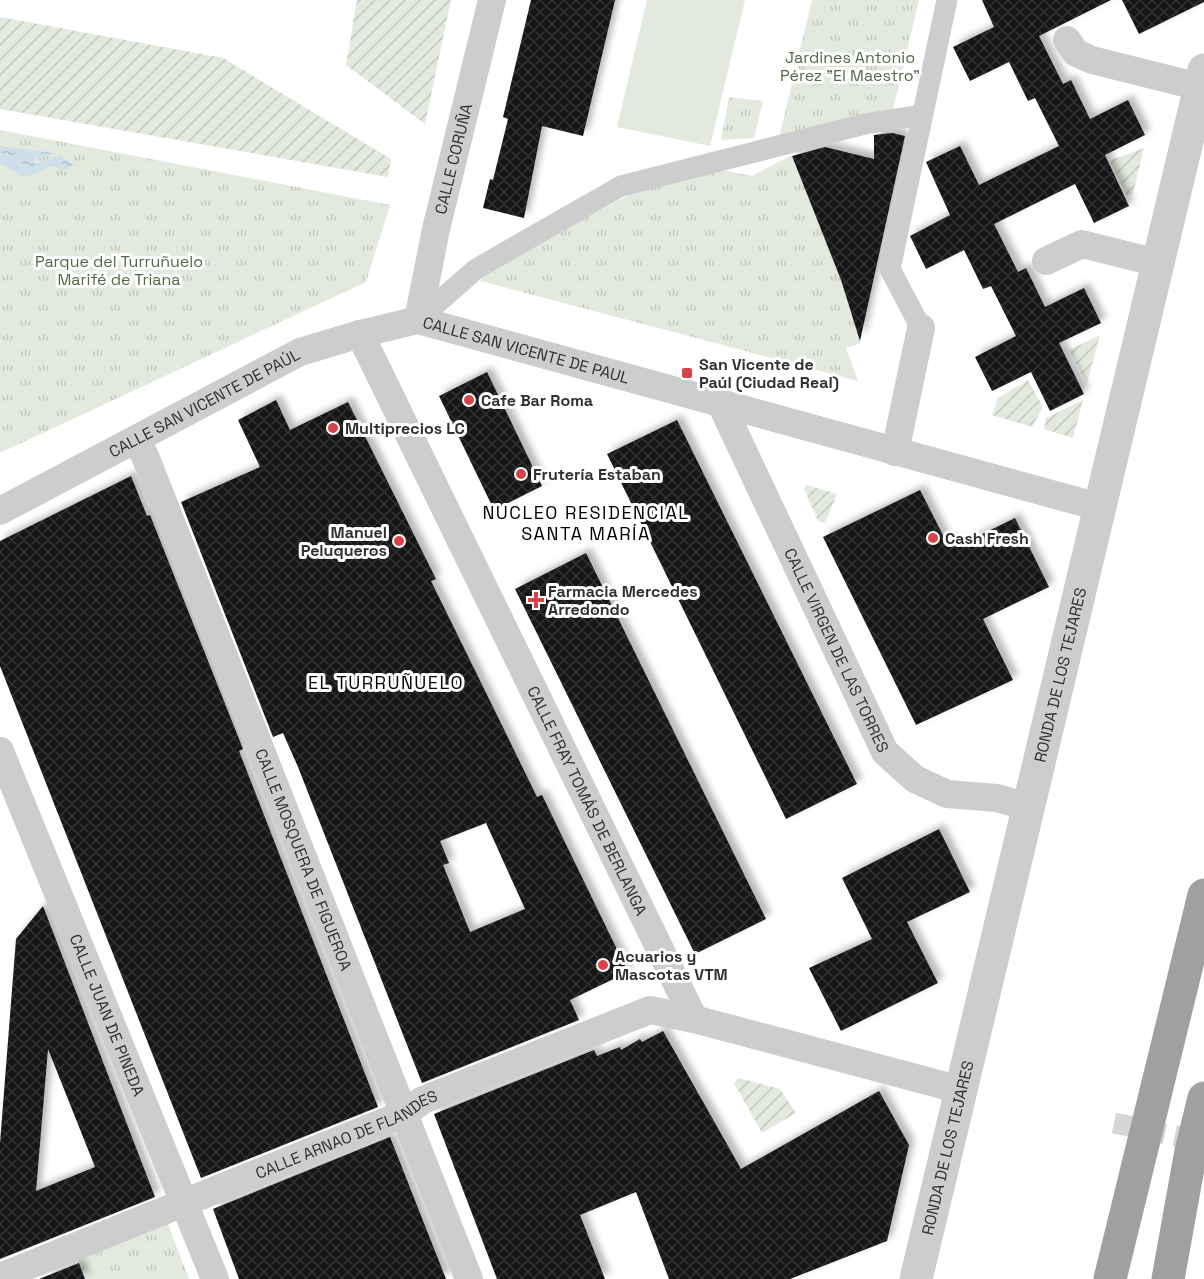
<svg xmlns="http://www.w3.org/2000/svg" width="1204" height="1279" font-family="'Space Grotesk',sans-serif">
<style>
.grass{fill:url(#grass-tufts)}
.garden{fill:url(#garden-furrows)}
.pitch{fill:#e3e9dd}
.water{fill:url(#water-ripples)}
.building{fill:url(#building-cross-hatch);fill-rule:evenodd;filter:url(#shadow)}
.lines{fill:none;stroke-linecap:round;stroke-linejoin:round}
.pedestrian-tunnel{stroke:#d6d6d6;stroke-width:21;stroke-dasharray:21 10;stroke-linecap:butt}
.pedestrian{stroke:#cdcdcd;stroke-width:21}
.minor{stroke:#cdcdcd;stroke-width:28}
.tertiary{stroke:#cdcdcd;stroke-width:33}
.trunk{stroke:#a0a0a0;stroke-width:33}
.poi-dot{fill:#d7434b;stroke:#fff;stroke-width:2}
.labels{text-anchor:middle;stroke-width:6;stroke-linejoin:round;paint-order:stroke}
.park-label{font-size:16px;fill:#536941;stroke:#fff}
.street-label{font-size:16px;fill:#303030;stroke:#fff}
.poi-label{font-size:16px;font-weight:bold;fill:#303030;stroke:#fff;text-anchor:start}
.neighbourhood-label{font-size:18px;letter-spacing:1.5px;fill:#000;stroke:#fff}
</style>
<defs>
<pattern id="grass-tufts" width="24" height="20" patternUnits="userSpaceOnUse" patternTransform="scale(1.5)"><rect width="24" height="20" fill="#e3e9dd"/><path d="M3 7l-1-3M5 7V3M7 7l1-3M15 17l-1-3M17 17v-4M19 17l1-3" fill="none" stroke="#c3c8be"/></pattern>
<pattern id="garden-furrows" width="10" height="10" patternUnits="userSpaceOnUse" patternTransform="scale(1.5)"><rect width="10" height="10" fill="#e3e9dd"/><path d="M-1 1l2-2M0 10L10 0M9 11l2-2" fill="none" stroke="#c3c8be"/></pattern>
<pattern id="water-ripples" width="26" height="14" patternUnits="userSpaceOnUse" patternTransform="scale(1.5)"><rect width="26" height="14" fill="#cedeea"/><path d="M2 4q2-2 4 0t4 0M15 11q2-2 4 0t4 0" fill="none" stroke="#b1bfc9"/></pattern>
<pattern id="building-cross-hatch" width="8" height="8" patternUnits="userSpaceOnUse" patternTransform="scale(1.5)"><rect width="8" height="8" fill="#171717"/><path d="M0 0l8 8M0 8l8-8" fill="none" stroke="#303030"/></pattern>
<filter id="shadow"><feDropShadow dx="5.5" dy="-5.5" stdDeviation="3" flood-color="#0004"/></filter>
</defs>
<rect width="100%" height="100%" fill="#fff"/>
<!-- grass -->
<g class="grass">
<polygon points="812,0 919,0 893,110 779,138"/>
<polygon points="729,97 763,101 754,138 721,140"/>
<polygon points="0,130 390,205 366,282 0,453"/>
<polygon points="792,155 841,280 861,343 846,348 858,381 481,281 481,274 634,192 722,170 752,176"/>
<polygon points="168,1224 189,1279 85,1279 78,1260"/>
</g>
<!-- garden -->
<g class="garden">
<polygon points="357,0 451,0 425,124 346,65"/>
<polygon points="0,17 223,58 391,159 388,177 0,109"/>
<polygon points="1144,148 1133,193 1127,196 1109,161"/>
<polygon points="1100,335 1087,383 1069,350"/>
<polygon points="1028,380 1043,407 1032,427 992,415 998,398"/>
<polygon points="1083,400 1073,438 1044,429 1046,418"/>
<polygon points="807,485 837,494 825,523 818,521 804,489"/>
<polygon points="739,1078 780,1089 796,1113 762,1133 734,1083"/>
</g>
<!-- pitch -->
<polygon class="pitch" points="647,0 745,0 710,146 617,127"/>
<!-- water -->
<polygon class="water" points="0,146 54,153 33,160 35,164 60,155 73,165 65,170 51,166 32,175 20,174 0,164"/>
<!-- building -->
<g class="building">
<polygon points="531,0 615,0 583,136 542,126 524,218 483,208 490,179 493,180 508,119 503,117"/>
<polygon points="982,0 1111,0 1039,36 1063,84 1071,80 1090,119 1128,100 1145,135 1105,155 1129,206 1094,223 1075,184 994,224 1018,272 1026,268 1045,307 1084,288 1101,323 1059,343 1084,394 1050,411 1031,372 992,391 975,357 1016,336 991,286 983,289 964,250 926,269 910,236 950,215 926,162 960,146 979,185 1059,146 1035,98 1028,101 1009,62 970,81 953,47 994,27"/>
<polygon points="1122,0 1204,0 1204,2 1139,34"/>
<polygon points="892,133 905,136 860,341 841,280 792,156 825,147 874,159 874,135"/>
<polygon points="487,372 542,486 494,510 439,396"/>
<path d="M276,400L290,430L348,402L436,579L431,581L494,709L537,797L542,795L628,972L570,1000L579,1020L422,1083L298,767L283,733L273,737L181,502L260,467L238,420ZM486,823L525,909L470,932L443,865L449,863L440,841Z"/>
<polygon points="677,420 857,784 786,819 607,454"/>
<polygon points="131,476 147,516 150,515 243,749 239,751 378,1107 201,1178 0,666 0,541"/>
<polygon points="920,490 946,541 966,542 1015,518 1049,587 983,619 1013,680 916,725 823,537"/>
<polygon points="586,553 766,919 695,954 515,589"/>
<polygon points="939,829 970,892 907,922 938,983 841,1031 809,968 872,939 842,878"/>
<path d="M43,906L155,1197L0,1259V1143L16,939ZM48,1049L95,1167L36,1191Z"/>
<polygon points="663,1031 741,1169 879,1091 909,1145 887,1241 790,1279 669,1279 636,1192 580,1215 605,1279 497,1279 434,1114 594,1050 597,1056 620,1047 621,1050 640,1039 642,1042"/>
<polygon points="390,1137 446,1279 239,1279 213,1209"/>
<polygon points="79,1263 85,1279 39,1279"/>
</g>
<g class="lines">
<!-- pedestrian-tunnel -->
<polyline class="pedestrian-tunnel" points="1114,1123 1204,1142"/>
<!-- pedestrian -->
<g class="pedestrian">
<polyline points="418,320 476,269 621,186 865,124 921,115"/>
<polyline points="921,328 890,269 947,0"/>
</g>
<!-- minor -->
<g class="minor">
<polyline points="1067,40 1076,53 1092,60 1200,87"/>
<polyline points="1046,261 1082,244 1158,263"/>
<path id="s1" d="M418,320L436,229L492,0"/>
<path id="s2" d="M360,334L694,1019L961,1090"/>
<path id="s3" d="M721,404L885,752L915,779L947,794L997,798L1028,807"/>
<path id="s4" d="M136,440L145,456L469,1279"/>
<polyline points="895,452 921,328"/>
<path id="s5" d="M0,511L300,352L360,334L418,320L1099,507"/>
<path id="s6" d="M0,751L215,1279"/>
<path id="s7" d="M0,1277L404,1114L423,1100L650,1010L694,1019"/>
</g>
<!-- tertiary -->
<path class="tertiary" id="s8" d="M916,1279L1204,70"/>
<!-- trunk -->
<g class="trunk">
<polyline points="1110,1279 1204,895"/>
<polyline points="1168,1279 1191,1151 1204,1098"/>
</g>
</g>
<!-- markers -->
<g class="poi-dot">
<rect x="681" y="367" width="12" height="12" rx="3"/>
<circle cx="469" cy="400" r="6"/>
<circle cx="333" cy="428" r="6"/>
<circle cx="521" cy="474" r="6"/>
<circle cx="933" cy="538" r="6"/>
<circle cx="399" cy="541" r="6"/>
<path d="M533 591h6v6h6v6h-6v6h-6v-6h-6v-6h6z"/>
<circle cx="603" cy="965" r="6"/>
</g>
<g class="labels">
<!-- park labels -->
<g class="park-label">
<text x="850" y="63">Jardines Antonio<tspan x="850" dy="18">Pérez "El Maestro"</tspan></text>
<text x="119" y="267">Parque del Turruñuelo<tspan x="119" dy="18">Marifé de Triana</tspan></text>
</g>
<!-- street labels -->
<g class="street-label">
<text dy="6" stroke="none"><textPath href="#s1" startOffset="165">CALLE CORUÑA</textPath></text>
<text dy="6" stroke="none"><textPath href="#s5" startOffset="574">CALLE SAN VICENTE DE PAUL</textPath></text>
<text dy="6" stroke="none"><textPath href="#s5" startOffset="231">CALLE SAN VICENTE DE PAÚL</textPath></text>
<text dy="6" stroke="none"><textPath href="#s3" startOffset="272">CALLE VIRGEN DE LAS TORRES</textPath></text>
<text dy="6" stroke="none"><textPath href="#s8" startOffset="621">RONDA DE LOS TEJARES</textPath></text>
<text dy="6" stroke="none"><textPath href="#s2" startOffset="519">CALLE FRAY TOMÁS DE BERLANGA</textPath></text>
<text dy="6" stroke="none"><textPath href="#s4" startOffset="452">CALLE MOSQUERA DE FIGUEROA</textPath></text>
<text dy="6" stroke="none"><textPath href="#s6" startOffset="285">CALLE JUAN DE PINEDA</textPath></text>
<text dy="6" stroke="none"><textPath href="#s7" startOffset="375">CALLE ARNAO DE FLANDES</textPath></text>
<text dy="6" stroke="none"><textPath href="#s8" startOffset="135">RONDA DE LOS TEJARES</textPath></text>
</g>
<!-- poi labels -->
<g class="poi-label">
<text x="699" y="370">San Vicente de<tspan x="699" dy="18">Paúl (Ciudad Real)</tspan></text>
<text x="481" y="406">Cafe Bar Roma</text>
<text x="345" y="434">Multiprecios LC</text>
<text x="533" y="480">Frutería Estaban</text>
<text x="387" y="538" text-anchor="end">Manuel<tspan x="387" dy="18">Peluqueros</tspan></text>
<text x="945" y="544">Cash Fresh</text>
<text x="548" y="597">Farmacia Mercedes<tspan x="548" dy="18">Arredondo</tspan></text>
<text x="615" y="962">Acuarios y<tspan x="615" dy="18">Mascotas VTM</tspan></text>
</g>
<!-- neighbourhood labels -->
<g class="neighbourhood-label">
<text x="586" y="519">NUCLEO RESIDENCIAL<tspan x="586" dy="21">SANTA MARÍA</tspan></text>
<text x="386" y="689">EL TURRUÑUELO</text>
</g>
</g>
</svg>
